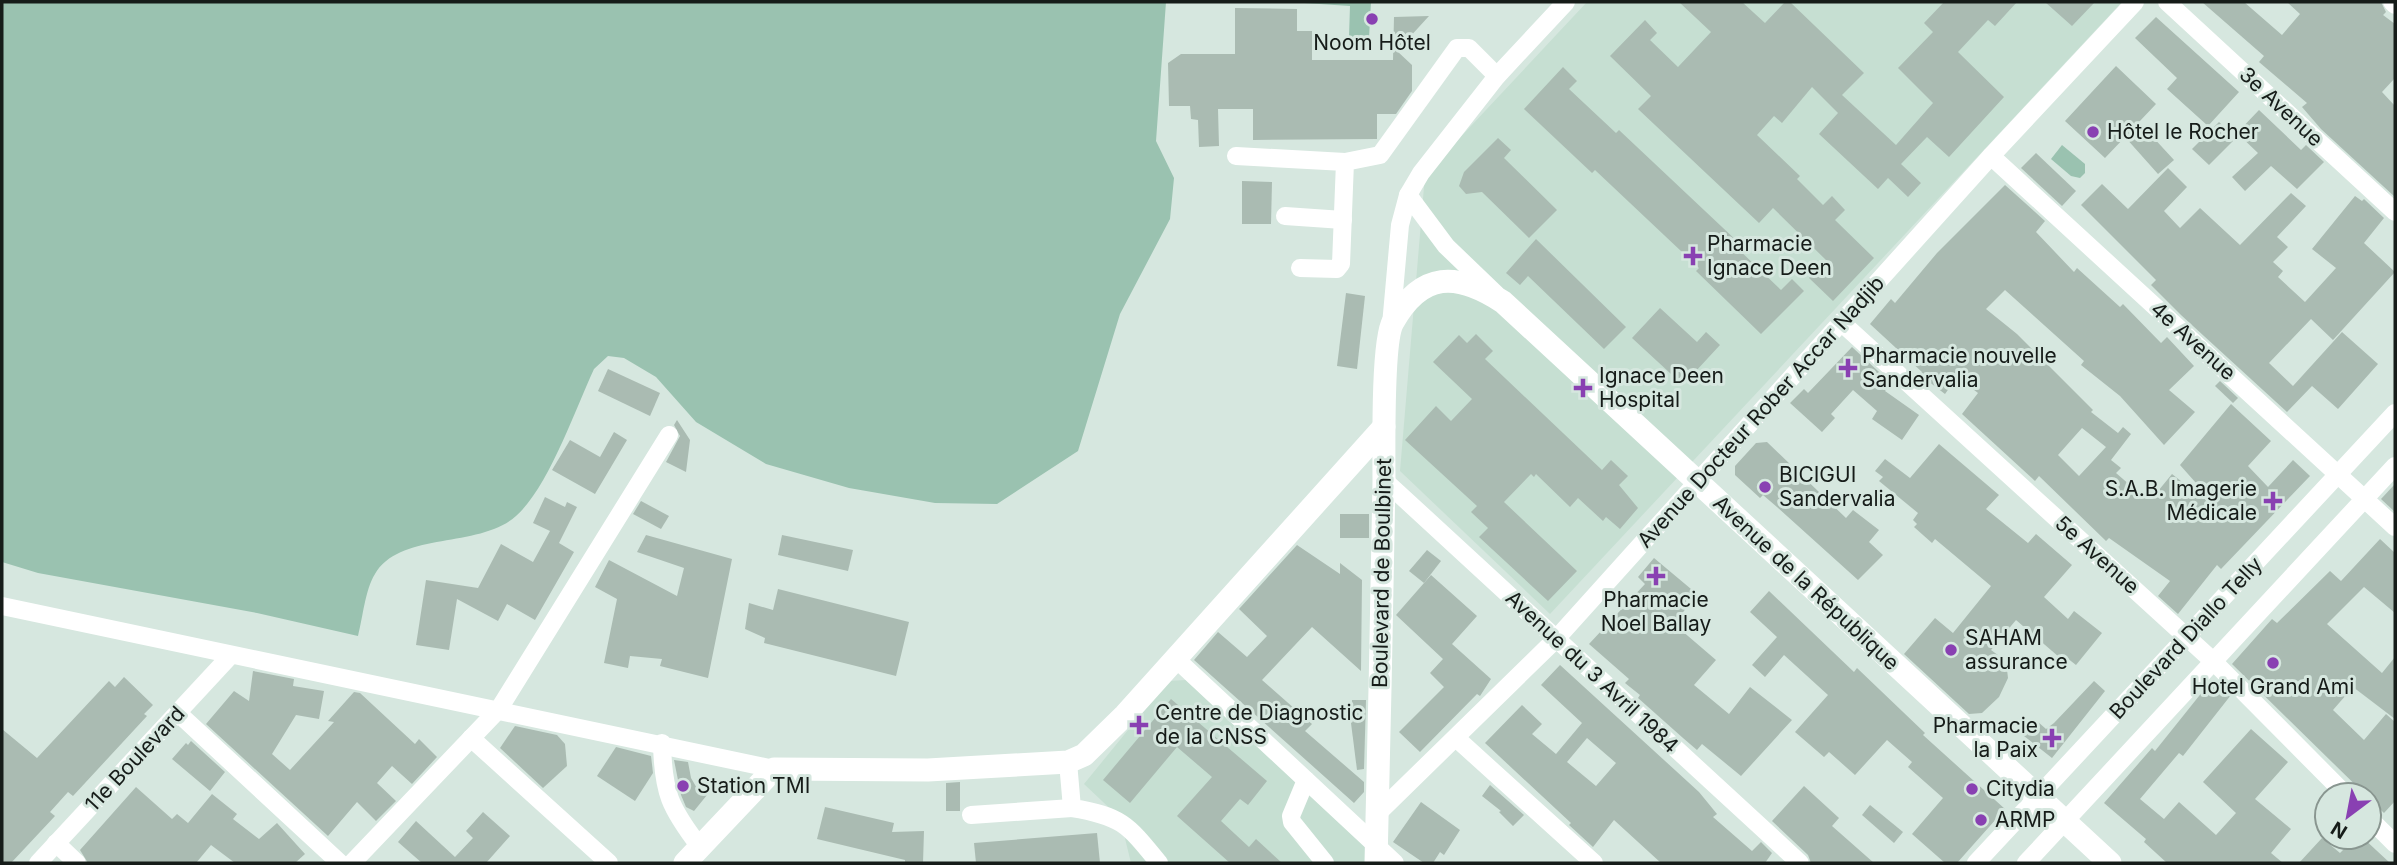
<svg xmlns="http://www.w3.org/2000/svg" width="2397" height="865" font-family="Inter,sans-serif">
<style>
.built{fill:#c6dfd2}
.water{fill:#9ac2b0}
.building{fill:#aabbb2;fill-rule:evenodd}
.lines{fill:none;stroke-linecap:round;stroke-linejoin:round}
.minor{stroke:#fff;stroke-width:18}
.major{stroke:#fff;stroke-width:23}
.poi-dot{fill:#8940b2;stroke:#d6e7df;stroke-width:2.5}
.labels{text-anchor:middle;stroke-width:6;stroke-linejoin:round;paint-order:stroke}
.poi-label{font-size:21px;fill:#161c19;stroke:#d6e7df;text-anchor:start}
.street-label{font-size:21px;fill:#161c19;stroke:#d6e7df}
</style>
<rect width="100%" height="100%" fill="#d6e7df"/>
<!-- built -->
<g class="built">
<polygon points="1587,2 2122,2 1550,614 1400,471 1425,175"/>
<polygon points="1186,680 1368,843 1367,863 1131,863 1120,818 1084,784 1168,681"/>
</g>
<!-- water -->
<g class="water">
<path d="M2,2H1166L1156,141L1174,178L1170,219L1120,314L1078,451L997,504L935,503L849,488L766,464L696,422L656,377L624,358L608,356L594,369C575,410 548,488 516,516C479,549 400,531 375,574C365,590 363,617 358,636L257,613L38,573L2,562Z"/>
<polygon points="1289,2 1371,2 1369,38 1349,37 1350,6"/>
<polygon points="2062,145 2085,164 2085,173 2080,178 2071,176 2051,159"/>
</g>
<!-- building -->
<g class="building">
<polygon points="1679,2 1742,2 1765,23 1785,2 1790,2 1864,73 1842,95 1896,145 1933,103 1898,68 1933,32 1924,23 1944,2 2017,2 1995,26 1988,20 1958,52 2004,97 1949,157 1927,137 1901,164 1921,183 1908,197 1888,178 1878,189 1819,134 1838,113 1812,87 1782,123 1774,116 1757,135 1800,176 1797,179 1823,205 1832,196 1845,210 1835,220 1874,258 1833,301 1809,278 1826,260 1773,208 1759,223 1638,109 1651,96 1610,56 1645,20 1657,33 1650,40 1678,67 1711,32"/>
<polygon points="2045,2 2095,2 2072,26"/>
<polygon points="2202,2 2244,2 2282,35 2300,14 2287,2 2381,2 2386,12 2383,15 2395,24 2395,78 2382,92 2395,106 2395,197 2321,129 2302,107 2307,103 2259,62 2264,56"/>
<polygon points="1235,8 1297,9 1297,31 1312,31 1312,60 1393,60 1394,17 1429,16 1397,51 1412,65 1412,91 1396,114 1377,114 1377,139 1253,140 1253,109 1218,109 1219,146 1199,147 1198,120 1191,119 1190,106 1169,106 1168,63 1181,54 1235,54"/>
<polygon points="2156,17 2239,92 2208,126 2167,89 2177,78 2135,38"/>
<polygon points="2116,66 2156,104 2139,122 2174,160 2158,174 2125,137 2105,158 2065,121"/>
<polygon points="1563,67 1577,81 1569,89 1616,133 1619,130 1739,243 1735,246 1781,290 1792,279 1804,291 1761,334 1696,271 1699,268 1595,170 1592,173 1524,109"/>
<polygon points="2259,110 2301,150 2306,145 2324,162 2297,189 2271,166 2245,191 2232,177 2258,153 2237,133"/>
<polygon points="2219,122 2236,138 2209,165 2192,149"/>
<polygon points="1498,138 1511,150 1504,158 1557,210 1529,238 1482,192 1466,194 1459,186 1464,172"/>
<polygon points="2036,153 2076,191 2062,206 2021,168"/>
<polygon points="2168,168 2187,187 2164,211 2180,228 2200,208 2240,245 2291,193 2306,206 2277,237 2288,247 2273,262 2283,271 2278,277 2305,302 2336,268 2312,249 2355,196 2362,201 2364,199 2384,218 2364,243 2395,272 2333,340 2311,319 2269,363 2293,386 2342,332 2378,364 2338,409 2312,386 2287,412 2181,315 2151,285 2156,280 2081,205 2102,184 2128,209"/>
<polygon points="1242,181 1272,182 1271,224 1242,224"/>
<path d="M2005,185L2045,221L2036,232L2074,272L2077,268L2120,307L2123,304L2161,343L2167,337L2194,366L2169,390L2195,412L2164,445L2120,396L2081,365L2084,361L2005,290L1986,309L2017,334L2093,410L2091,412L2118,433L2123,427L2131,434L2111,460L2121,468L2116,473L2145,498L2150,493L2154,496L2172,474L2191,489L2196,483L2180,465L2231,404L2271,441L2248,466L2268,487L2293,460L2310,476L2221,569L2217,565L2178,614L2158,596L2170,581L2109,538L2106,541L2039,476L2035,481L1962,414L1978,393L1957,377L1945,394L1920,375L1922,372L1870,324L1891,299L1895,303L1937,253ZM2082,428L2106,447L2079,476L2058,455Z"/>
<polygon points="1536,239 1626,327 1604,349 1528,276 1520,285 1506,273"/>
<polygon points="1346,293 1365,296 1357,369 1337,366"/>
<polygon points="1660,308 1697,342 1706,332 1720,345 1683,385 1632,338"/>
<polygon points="1476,334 1493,351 1485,359 1602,470 1611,460 1628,476 1619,485 1638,508 1620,529 1606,517 1603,521 1578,498 1570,507 1536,474 1534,477 1531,474 1504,502 1577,571 1548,601 1479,537 1488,528 1471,512 1477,506 1405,440 1436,406 1451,421 1472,399 1433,362 1459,335 1467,343"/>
<polygon points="1852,347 1891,383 1885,391 1919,415 1902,440 1872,419 1877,411 1853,390 1831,414 1835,418 1822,432 1790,403 1804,389 1808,393"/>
<polygon points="608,369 660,393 650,416 598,391"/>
<polygon points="2220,381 2238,398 2233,403 2215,386"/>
<polygon points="677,420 690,440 686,472 666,462 680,436 674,425"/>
<polygon points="614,432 627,440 595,494 552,470 570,440 600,457"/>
<polygon points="1767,442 1846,518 1853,510 1879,530 1869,542 1883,555 1858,580 1777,507 1763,495 1760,498 1735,475 1735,466 1756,443"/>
<polygon points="1939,444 1999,495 1986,509 2028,543 2036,534 2072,565 2044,597 2068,619 2074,611 2102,633 2076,665 2062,654 2059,657 2016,620 1991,650 2006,661 2008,678 1999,697 1982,713 1969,714 1904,654 1935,618 1953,633 1991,586 1935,539 1932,543 1914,527 1917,524 1913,520 1918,513 1879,481 1883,477 1875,471 1885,459 1910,478"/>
<polygon points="2395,484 2395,512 2381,499"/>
<polygon points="545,497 565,507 567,502 577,507 559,543 574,552 535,620 507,604 498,621 457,599 449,650 416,645 426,580 478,588 501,544 533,562 550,531 533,523"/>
<polygon points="641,501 669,516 661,529 633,514"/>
<rect x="1340" y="514" width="29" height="24"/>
<polygon points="646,535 732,559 708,678 660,666 662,659 630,656 628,668 604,663 617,599 595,587 609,560 677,596 684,568 637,552"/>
<polygon points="782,535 853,550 848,571 778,555"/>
<polygon points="2380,539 2395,553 2395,613 2364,587 2327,624 2382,673 2395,657 2395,719 2353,687 2333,710 2364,740 2386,714 2395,722 2395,801 2384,813 2232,664 2272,619 2277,623 2330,571 2341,581"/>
<polygon points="1297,545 1340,574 1340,563 1362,580 1361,671 1312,627 1262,680 1312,724 1305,731 1364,782 1364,792 1354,803 1194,660 1218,632 1247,657 1267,636 1239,609"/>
<polygon points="1427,550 1441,561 1424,583 1409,571"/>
<polygon points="1654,558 1697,594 1674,624 1716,660 1694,685 1729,714 1750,687 1792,720 1741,776 1702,744 1697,750 1683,738 1638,698 1640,695 1625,683 1629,679 1589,644 1645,584 1638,577"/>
<polygon points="1431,575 1477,616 1452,644 1491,679 1480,696 1477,694 1420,752 1399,732 1444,687 1430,673 1443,659 1396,615"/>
<polygon points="778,589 909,622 896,676 764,643 765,638 745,629 749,603 773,610"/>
<polygon points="1769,591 1854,672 1857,668 1925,733 1923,735 2005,809 1957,863 1945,863 1912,834 1943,798 1908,767 1912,762 1887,740 1855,775 1829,752 1824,757 1795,732 1828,695 1784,655 1765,677 1752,665 1777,637 1750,612"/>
<path d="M1560,665L1699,792L1717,814L1713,817L1752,851L1761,842L1772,853L1765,863H1661L1614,820L1593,847L1569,825L1571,823L1485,743L1522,705L1542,724L1532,734L1556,754L1582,723L1541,685ZM1587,738L1616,763L1596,786L1567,762Z"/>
<polygon points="253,671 294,679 293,686 324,691 319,719 296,715 272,754 290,770 334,722 328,721 354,692 360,693 415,744 419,739 437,757 412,784 392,766 377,783 396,801 376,821 357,802 328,836 206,724 234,691 249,701"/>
<polygon points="124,677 153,705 144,714 147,716 73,796 68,792 50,812 55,816 11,863 2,863 2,729 37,758 109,681 115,687"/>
<polygon points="2094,681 2105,691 2052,758 2024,736 2037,721 2046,729 2054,723"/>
<polygon points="2211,681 2214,684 2217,681 2231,695 2183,756 2179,753 2140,799 2164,819 2179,802 2216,835 2236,813 2203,782 2251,729 2288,762 2255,799 2291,829 2271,853 2283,863 2167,863 2144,842 2146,839 2104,803 2152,748 2155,751"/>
<polygon points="1171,699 1267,781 1248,805 1240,799 1221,821 1249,847 1256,839 1282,863 1230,863 1177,816 1212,777 1177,747 1130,803 1103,780"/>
<polygon points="1352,700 1366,700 1364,769 1357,770 1351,723"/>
<polygon points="515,726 557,735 565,744 567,766 543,788 500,748"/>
<polygon points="191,741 225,772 210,791 172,759 186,743 188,745"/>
<polygon points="616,747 651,756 653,773 635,801 597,776"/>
<polygon points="674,760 688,762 691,778 698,790 707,795 694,811 686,807 681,795"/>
<polygon points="960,782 960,811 946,811 946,783"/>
<polygon points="1490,785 1524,815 1513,826 1499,812 1501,811 1482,796"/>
<polygon points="1804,786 1839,818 1832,826 1874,863 1811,863 1808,855 1772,821"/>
<polygon points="136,787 172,819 177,814 188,823 212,794 237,814 233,819 259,839 277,823 305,854 295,863 235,863 211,845 196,863 88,863 80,850"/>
<polygon points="1421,802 1460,830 1444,855 1440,852 1433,863 1424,863 1393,842"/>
<polygon points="1870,805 1903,832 1894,843 1862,815"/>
<polygon points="825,807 894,823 892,832 924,831 923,863 905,863 905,860 817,839"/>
<polygon points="483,812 510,836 486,863 422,863 398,842 416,821 455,857 473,838 466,831"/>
<polygon points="1097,833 1100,863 976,863 974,843"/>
<polygon points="2356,837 2362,837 2390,863 2299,863 2322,838 2340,853"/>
</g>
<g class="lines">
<!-- minor -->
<g class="minor">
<polyline points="2167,2 2395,212"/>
<polyline points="2392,2 2395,5"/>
<polyline points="1236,156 1345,162"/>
<polyline points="1991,156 2395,527"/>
<polyline points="1408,195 1446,246 1496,294"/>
<polyline points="1285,216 1343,220"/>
<polyline points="1300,268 1337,269 1341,264 1345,162 1380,155 1457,48 1469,48 1497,76"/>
<polyline points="1841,322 2213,661 2346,795"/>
<polyline points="1391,325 1400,225 1408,195 1421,173 1497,76 1566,2"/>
<polyline points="1384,480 1800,863"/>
<polyline points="2,606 774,769"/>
<polyline points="1175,658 1395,863"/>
<polyline points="178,713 340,863"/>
<polyline points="471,738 609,863"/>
<polyline points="1456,738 1594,863"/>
<path d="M662,743C663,793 670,808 700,847"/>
<path d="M1068,762L1072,808C1122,816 1128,825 1159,863"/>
<polyline points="1306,780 1291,816 1292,822 1325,863"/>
<polyline points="1377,814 1556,639 1991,156 2135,2"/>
<polyline points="971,815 1072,808"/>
<polyline points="2369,818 2395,844"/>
<polyline points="56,843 77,863"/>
<polyline points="38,863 231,655"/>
<polyline points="352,863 499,709 669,435"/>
<polyline points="1976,863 2395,413"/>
<polyline points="2026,863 2395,466"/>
</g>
<!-- major -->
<g class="major">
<polyline points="685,863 774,769 928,770 1068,762 1084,755 1125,715 1384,427"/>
<path d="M1376,863C1379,736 1382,608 1384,481C1384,453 1382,341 1393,322C1422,271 1457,272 1503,302L2110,863"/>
</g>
</g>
<!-- markers -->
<g class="poi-dot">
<circle cx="1372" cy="19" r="7"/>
<circle cx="2093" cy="132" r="7"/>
<path d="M1689.5 245.5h7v7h7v7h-7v7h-7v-7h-7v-7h7z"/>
<path d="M1844.5 357.5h7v7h7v7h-7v7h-7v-7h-7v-7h7z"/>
<path d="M1579.5 377.5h7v7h7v7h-7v7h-7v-7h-7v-7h7z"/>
<circle cx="1765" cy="487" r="7"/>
<path d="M2269.5 490.5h7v7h7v7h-7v7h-7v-7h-7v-7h7z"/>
<path d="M1652.5 565.5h7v7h7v7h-7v7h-7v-7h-7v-7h7z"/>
<circle cx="1951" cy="650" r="7"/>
<circle cx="2273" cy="663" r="7"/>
<path d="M1135.5 714.5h7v7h7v7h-7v7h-7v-7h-7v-7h7z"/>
<path d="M2048.5 727.5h7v7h7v7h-7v7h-7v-7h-7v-7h7z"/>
<circle cx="683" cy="786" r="7"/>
<circle cx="1972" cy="789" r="7"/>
<circle cx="1981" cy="820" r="7"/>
</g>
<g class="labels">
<!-- poi labels -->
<g class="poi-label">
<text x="1372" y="50" text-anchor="middle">Noom Hôtel</text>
<text x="2107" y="139">Hôtel le Rocher</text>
<text x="1707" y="251">Pharmacie<tspan x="1707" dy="24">Ignace Deen</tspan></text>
<text x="1862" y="363">Pharmacie nouvelle<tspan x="1862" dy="24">Sandervalia</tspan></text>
<text x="1599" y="383">Ignace Deen<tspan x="1599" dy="24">Hospital</tspan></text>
<text x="1779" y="482">BICIGUI<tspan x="1779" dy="24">Sandervalia</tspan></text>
<text x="2257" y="496" text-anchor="end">S.A.B. Imagerie<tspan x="2257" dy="24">Médicale</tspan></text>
<text x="1656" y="607" text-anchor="middle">Pharmacie<tspan x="1656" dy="24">Noel Ballay</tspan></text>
<text x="1965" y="645">SAHAM<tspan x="1965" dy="24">assurance</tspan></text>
<text x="2273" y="694" text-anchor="middle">Hotel Grand Ami</text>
<text x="1155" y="720">Centre de Diagnostic<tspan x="1155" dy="24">de la CNSS</tspan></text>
<text x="2038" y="733" text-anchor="end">Pharmacie<tspan x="2038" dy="24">la Paix</tspan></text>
<text x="697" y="793">Station TMI</text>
<text x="1986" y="796">Citydia</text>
<text x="1995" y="827">ARMP</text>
</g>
<!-- street labels -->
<g class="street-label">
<text transform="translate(2281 107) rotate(43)" y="7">3e Avenue</text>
<text transform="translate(2193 341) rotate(42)" y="7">4e Avenue</text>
<text transform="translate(1761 412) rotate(-48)" y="7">Avenue Docteur Rober Accar Nadjib</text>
<text transform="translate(2097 555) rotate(42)" y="7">5e Avenue</text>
<text transform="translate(1382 573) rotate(-89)" y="7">Boulevard de Boulbinet</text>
<text transform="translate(1806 583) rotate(43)" y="7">Avenue de la République</text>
<text transform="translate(2186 638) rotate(-47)" y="7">Boulevard Diallo Telly</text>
<text transform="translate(1592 672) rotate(43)" y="7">Avenue du 3 Avril 1984</text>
<text transform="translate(135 759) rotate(-47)" y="7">11e Boulevard</text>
</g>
</g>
<!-- border -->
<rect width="2397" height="865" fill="none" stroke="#161c19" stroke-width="7"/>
<!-- north arrow -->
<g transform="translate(2348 816) rotate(212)"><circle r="33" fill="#d6e7df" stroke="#899690" stroke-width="2"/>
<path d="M0-5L12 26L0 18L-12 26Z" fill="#8940b2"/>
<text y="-10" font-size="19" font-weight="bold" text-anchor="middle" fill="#161c19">N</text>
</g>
</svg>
